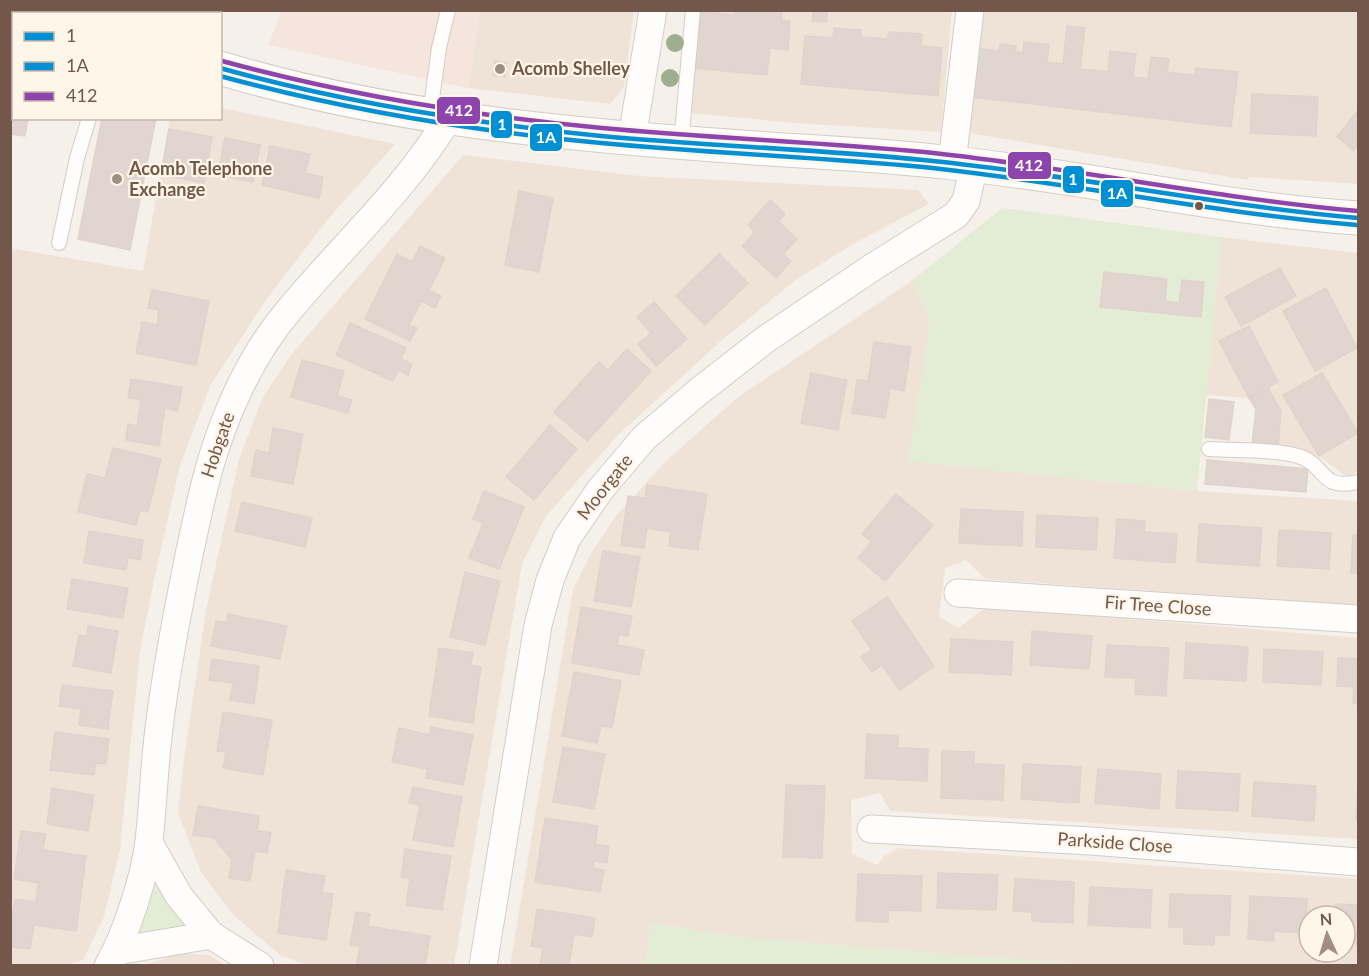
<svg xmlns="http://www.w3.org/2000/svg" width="1369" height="976" font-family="Lato,sans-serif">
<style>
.residential{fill:#efe3d7;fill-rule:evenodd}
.commercial{fill:#f6e5dd}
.green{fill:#e3ecd5;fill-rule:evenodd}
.building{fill:#e0d6cf;stroke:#dfd3cc;stroke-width:1.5}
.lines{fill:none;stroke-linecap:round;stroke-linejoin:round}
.service-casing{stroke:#d4ccc7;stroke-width:16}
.minor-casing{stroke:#d4ccc7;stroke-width:29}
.secondary-casing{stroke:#d5ccc6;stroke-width:35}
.service{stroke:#fefdfc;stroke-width:14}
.minor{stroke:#fefdfc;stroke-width:27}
.secondary{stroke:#fefdfc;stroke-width:33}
.bus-1-casing{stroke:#fff6ea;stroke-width:9}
.bus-2-casing{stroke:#fff6ea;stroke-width:9}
.bus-3-casing{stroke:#fff6ea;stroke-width:9}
.bus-1{stroke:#0090d3;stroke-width:4.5}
.bus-2{stroke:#0090d3;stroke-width:4.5}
.bus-3{stroke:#8e44ad;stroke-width:4.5}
.tree{fill:#9daf8e}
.poi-dot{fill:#a18d82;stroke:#fff6ea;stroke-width:2}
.bus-dot{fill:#73574a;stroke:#fff6ea;stroke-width:2}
.labels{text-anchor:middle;stroke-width:4.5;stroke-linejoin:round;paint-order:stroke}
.poi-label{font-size:18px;font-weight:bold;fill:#73574a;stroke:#fff6ea;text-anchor:start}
.street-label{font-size:18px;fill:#73574a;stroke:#fff6ea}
.line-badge{stroke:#fff6ea;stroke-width:2}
.badge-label{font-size:16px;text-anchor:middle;font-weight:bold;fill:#fff}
</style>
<rect width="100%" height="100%" fill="#f6f0ea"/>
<!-- residential -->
<g class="residential">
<polygon points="480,11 634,11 624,87 610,104 468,88"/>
<polygon points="700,11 952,11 941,132 794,123 690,113"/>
<polygon points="983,11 1358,11 1358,184 1249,177 1248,180 969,133"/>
<polygon points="221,108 395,144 328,219 266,300 211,384 180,465 153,585 140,652 120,849 104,917 83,960 68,965 11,965 10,248 143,271 170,119 220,118"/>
<polygon points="463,155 639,176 918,190 929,204 853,244 797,279 721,341 619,434 546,516 522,564 454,965 305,965 280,955 232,914 201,872 178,813 183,766 206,610 239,459 263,397 291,355"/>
<polygon points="1222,237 1358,253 1358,471 1347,477 1319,456 1252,445 1256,409 1250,398 1206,395"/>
<path d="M913,280L930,323L909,461L1197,491L1358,501V606L985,579L966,560L945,568L939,617L959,628L986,607L1358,638V839L890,811L880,793L851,800L852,854L877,865L884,856L898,848L1358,879V965H1088L737,937L651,923L645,965L510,966L573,589L590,555L616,516L664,463L738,397ZM1309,916H1345V952H1309Z"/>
<polygon points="181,953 209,955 225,965 142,966"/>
</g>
<!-- commercial -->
<polygon class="commercial" points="282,11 480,11 468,88 268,45"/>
<!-- green -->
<g class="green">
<path d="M1002,208L1222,237L1197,491L908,461L930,323L913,280ZM1104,273L1167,279L1165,301L1179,303L1182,280L1204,282L1201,317L1101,307Z"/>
<polygon points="156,878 187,927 136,936"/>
<polygon points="651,923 737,937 1093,965 645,965"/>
</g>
<!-- building -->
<g class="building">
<polygon points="734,10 782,10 781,20 790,21 788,50 770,48 767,75 695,68 700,11 734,15"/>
<polygon points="813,10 828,10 826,22 812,21"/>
<polygon points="1067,26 1085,28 1080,69 1108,72 1110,51 1136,54 1133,77 1148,79 1151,57 1169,59 1167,72 1195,75 1196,68 1238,72 1231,127 972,97 977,48 999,51 1000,44 1016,46 1015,52 1023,53 1024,42 1049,45 1047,62 1063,64"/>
<polygon points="834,28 861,30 861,37 886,39 890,32 922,34 921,46 942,48 938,96 801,84 805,36 833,38"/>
<polygon points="10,43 14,44 14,118 28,118 25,136 10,134"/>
<polygon points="495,61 507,63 505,76 493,75"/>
<polygon points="1252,94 1318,97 1316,136 1250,133"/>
<polygon points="1358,110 1358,145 1354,151 1337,137"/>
<polygon points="102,118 156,118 130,250 78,239"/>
<polygon points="169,129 212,137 204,183 161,175"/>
<polygon points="225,138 260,145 253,182 218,175"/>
<polygon points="270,146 310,154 305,173 323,177 319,198 262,185"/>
<polygon points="519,191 553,198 539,272 505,265"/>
<polygon points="770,200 785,214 778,221 797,239 783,254 791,261 776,278 742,246 755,232 748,225"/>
<polygon points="420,246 445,258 429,290 441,296 435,308 421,301 409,325 417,328 410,341 365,319 397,254 412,262"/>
<polygon points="719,254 748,283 705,325 676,296"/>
<polygon points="1280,268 1296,296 1241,326 1225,297"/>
<polygon points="1104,272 1167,279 1165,301 1179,303 1182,280 1204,282 1201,317 1100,307"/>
<polygon points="1326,288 1357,348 1315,371 1283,311"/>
<polygon points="152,290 209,301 196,365 136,353 142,322 157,325 159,310 148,308"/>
<polygon points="654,302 687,339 656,366 638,344 651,333 637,317"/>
<polygon points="350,323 406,348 401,359 412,364 408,375 398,370 393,381 336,355"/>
<polygon points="1249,326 1278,382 1249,398 1219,341"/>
<polygon points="874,342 911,347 904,391 890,388 885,418 852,413 857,380 868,381"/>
<polygon points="627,349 651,371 587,441 554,412 599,362 608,370"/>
<polygon points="302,360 344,371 337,396 352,400 348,413 291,397"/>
<polygon points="811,373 847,380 838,430 801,423"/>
<polygon points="1322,373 1358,433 1319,456 1283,395"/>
<polygon points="131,379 182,387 178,411 165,408 159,446 126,440 128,424 137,426 141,400 128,398"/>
<polygon points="1268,388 1281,411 1278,447 1252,445 1256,409 1249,398"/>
<polygon points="1209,399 1234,402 1229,440 1205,437"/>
<polygon points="550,425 577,449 534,500 506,477"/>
<polygon points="273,428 303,434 293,484 251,476 256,450 269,453"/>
<polygon points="113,448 161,459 148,512 140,510 136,525 78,512 87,474 105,478"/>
<polygon points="1207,460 1308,469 1306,492 1205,484"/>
<polygon points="647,485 707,494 698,550 669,546 671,532 647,528 644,548 621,545 628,496 645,498"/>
<polygon points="484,491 524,507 499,569 469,558 483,523 473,519"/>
<polygon points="896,494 933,525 885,581 858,558 872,542 862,534"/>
<polygon points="242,502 312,518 305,547 235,531"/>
<polygon points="961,509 1023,512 1022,546 959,543"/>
<polygon points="1037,515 1098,518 1096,550 1036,547"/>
<polygon points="1117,519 1145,521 1144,532 1177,534 1175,563 1114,558"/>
<polygon points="1199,524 1262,528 1259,566 1197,562"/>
<polygon points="1279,530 1331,533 1329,569 1277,566"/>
<polygon points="89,531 143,540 140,560 128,558 126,570 84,563"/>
<polygon points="1353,535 1358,535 1358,573 1351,573"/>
<polygon points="603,551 640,557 631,607 594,601"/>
<polygon points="465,572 500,581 485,645 450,637"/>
<polygon points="72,579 128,588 123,618 67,609"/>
<polygon points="887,597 934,666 900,690 882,665 872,672 861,657 872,650 852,621"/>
<polygon points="581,607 632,616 628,636 619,635 617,645 644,650 639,675 572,663"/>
<polygon points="228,614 287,626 280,659 211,646 216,621 227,623"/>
<polygon points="88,626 118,631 111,673 73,666 79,635 87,636"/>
<polygon points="1032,631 1092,636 1089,669 1030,665"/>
<polygon points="951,639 1013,642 1011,675 949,672"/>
<polygon points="1186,643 1248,647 1246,681 1184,678"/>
<polygon points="1107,645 1169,648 1166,696 1135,694 1136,678 1105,677"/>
<polygon points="439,648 473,653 471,665 481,667 473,723 429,716"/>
<polygon points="1264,649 1323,652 1321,685 1263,682"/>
<polygon points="1338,658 1358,659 1358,704 1353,703 1354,687 1337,686"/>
<polygon points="212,659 259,666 254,704 230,700 233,683 209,680"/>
<polygon points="574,672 621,681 612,728 601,726 597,743 562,736"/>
<polygon points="62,685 113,691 108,729 79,725 81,709 59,706"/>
<polygon points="223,712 272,720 263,775 223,768 226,752 217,751"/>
<polygon points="431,727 473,735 463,785 426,778 428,769 392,762 399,728 430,735"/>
<polygon points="55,732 109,739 106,764 96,763 94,775 50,770"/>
<polygon points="867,734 898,736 898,748 928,749 927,781 865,778"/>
<polygon points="563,747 605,754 594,809 553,802"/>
<polygon points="942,751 974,752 974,764 1004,765 1003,800 941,798"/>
<polygon points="1023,764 1081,767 1079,803 1021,799"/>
<polygon points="1098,769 1161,774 1159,809 1095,803"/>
<polygon points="1178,771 1240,774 1238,811 1176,808"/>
<polygon points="1254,782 1316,786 1314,821 1252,816"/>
<polygon points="786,785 825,786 822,858 783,857"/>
<polygon points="1358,785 1358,820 1356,820"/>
<polygon points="413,787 462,797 453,847 413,840 420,805 409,803"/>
<polygon points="52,788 94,795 88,831 47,824"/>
<polygon points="198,806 259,816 257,831 271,833 267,853 255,851 250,881 229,878 232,860 214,838 193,835"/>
<polygon points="545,818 598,826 595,844 609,846 607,863 594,861 593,868 604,870 600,892 535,882"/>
<polygon points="21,831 46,834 43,850 86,856 76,931 34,925 30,949 10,947 10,919 12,919 15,899 36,902 38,883 14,879"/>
<polygon points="405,849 451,856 442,910 406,905 410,878 401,877"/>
<polygon points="286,870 325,876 322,893 333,894 326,940 278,933"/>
<polygon points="938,873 998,875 996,910 937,908"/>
<polygon points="858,874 922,876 921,911 888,910 888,922 856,921"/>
<polygon points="1015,879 1074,882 1073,923 1032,921 1032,912 1013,911"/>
<polygon points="1090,887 1152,890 1150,928 1088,925"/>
<polygon points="1170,894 1231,896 1229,935 1215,935 1214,945 1184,944 1184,927 1169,927"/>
<polygon points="1250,896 1307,899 1306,933 1274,931 1274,941 1248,939"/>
<polygon points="1335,904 1358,905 1358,944 1345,943 1345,916 1335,916"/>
<polygon points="537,909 595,918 592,937 574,934 569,966 540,965 543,948 531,946"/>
<polygon points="356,912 370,914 368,926 430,936 425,966 375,966 357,963 360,946 350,945"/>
</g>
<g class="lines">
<defs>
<g id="service">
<polyline points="430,114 439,48 448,10"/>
<polyline points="681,143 693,10"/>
<polyline points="59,243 77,158 89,118"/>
<path d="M1209,449C1237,451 1272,449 1298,456C1328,465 1318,491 1358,482"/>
</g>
<g id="minor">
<polyline points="632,138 653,10"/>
<polyline points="952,163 970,10"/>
<polyline points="958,593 1358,619"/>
<polyline points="871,829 1091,841 1358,862"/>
<polyline points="149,843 179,896 211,935 260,966"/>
<polyline points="117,951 211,935"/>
<path d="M108,966C126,935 145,876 149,841C153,806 154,771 158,737C165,676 177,615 189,555C198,514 206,472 221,432C237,388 259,345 290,309C343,245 406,189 449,117"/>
<polyline points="483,966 538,625 550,580 567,538 600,490 644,438 698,392 766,339 873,267 956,215 966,201 974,166"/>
</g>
<g id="secondary">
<polyline points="47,10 55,14"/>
<path d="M220,68C382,117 560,134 728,146C802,152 878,154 952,163C1088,177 1222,209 1358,218"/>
</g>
</defs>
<!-- service casing -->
<use href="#service" class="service-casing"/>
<!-- minor casing -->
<use href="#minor" class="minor-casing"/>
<!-- secondary casing -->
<use href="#secondary" class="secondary-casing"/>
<!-- service -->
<use href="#service" class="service"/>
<!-- minor -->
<use href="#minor" class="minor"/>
<!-- secondary -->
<use href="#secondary" class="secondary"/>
<defs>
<path id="bus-1" d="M220,68C345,103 472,123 601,136C708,146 816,149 923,160C1069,174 1212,205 1358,218"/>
<path id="bus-2" d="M220,76C345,110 472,131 601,143C708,153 816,157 923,167C1068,182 1212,213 1357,225"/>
<path id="bus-3" d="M222,61C347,95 473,116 602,128C709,138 817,142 924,152C1070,167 1213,198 1358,211"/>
</defs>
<!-- bus-1 casing -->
<use href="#bus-1" class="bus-1-casing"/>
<!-- bus-2 casing -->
<use href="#bus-2" class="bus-2-casing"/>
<!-- bus-3 casing -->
<use href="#bus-3" class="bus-3-casing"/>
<!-- bus-1 -->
<use href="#bus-1" class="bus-1"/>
<!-- bus-2 -->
<use href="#bus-2" class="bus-2"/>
<!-- bus-3 -->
<use href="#bus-3" class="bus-3"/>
</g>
<!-- trees -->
<g class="tree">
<circle cx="675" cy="43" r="9"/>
<circle cx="670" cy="78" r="9"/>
</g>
<!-- markers -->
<g class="poi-dot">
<circle cx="500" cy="69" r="6"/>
<circle cx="117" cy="179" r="6"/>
</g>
<circle class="bus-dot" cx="1199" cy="206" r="5"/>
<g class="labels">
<!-- poi labels -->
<g class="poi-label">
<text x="512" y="75">Acomb Shelley</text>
<text x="129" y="175">Acomb Telephone<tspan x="129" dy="21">Exchange</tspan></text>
</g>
<!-- street labels -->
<g class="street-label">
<text transform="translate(218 445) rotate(-71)" y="6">Hobgate</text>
<text transform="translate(605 487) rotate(-52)" y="6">Moorgate</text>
<text transform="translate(1158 606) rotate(4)" y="6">Fir Tree Close</text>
<text transform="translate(1115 843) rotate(4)" y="6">Parkside Close</text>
</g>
</g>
<g class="line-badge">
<rect x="436" y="96" width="45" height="29" rx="6" fill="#8e44ad"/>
<rect x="490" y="110" width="23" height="29" rx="6" fill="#0090d3"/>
<rect x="529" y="123" width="34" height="29" rx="6" fill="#0090d3"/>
<rect x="1007" y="151" width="45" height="29" rx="6" fill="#8e44ad"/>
<rect x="1062" y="165" width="23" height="29" rx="6" fill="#0090d3"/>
<rect x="1100" y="179" width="34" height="29" rx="6" fill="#0090d3"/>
</g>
<g class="badge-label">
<text x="459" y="116">412</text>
<text x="502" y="130">1</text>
<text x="546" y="143">1A</text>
<text x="1029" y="171">412</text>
<text x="1073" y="185">1</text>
<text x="1117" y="199">1A</text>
</g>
<!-- border -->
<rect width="1369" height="976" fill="none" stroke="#73574a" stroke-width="24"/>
<!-- legend -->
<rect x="12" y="12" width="210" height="108" fill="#fff6ea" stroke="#c7b6aa" stroke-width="1.5"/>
<rect x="24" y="32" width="30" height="9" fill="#0090d3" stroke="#c7b6aa" stroke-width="1.5"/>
<text x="66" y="42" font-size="18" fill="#73574a">1</text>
<rect x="24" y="62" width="30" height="9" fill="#0090d3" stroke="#c7b6aa" stroke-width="1.5"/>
<text x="66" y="72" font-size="18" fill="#73574a">1A</text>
<rect x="24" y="92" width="30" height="9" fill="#8e44ad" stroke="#c7b6aa" stroke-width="1.5"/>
<text x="66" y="102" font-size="18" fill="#73574a">412</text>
<!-- north arrow -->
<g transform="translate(1327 934) rotate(356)"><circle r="28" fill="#fff6ea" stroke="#c7b6aa" stroke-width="1.5"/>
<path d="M0-4.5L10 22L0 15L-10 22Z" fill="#a18d82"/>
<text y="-9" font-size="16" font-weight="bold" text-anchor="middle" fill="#73574a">N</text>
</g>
</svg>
